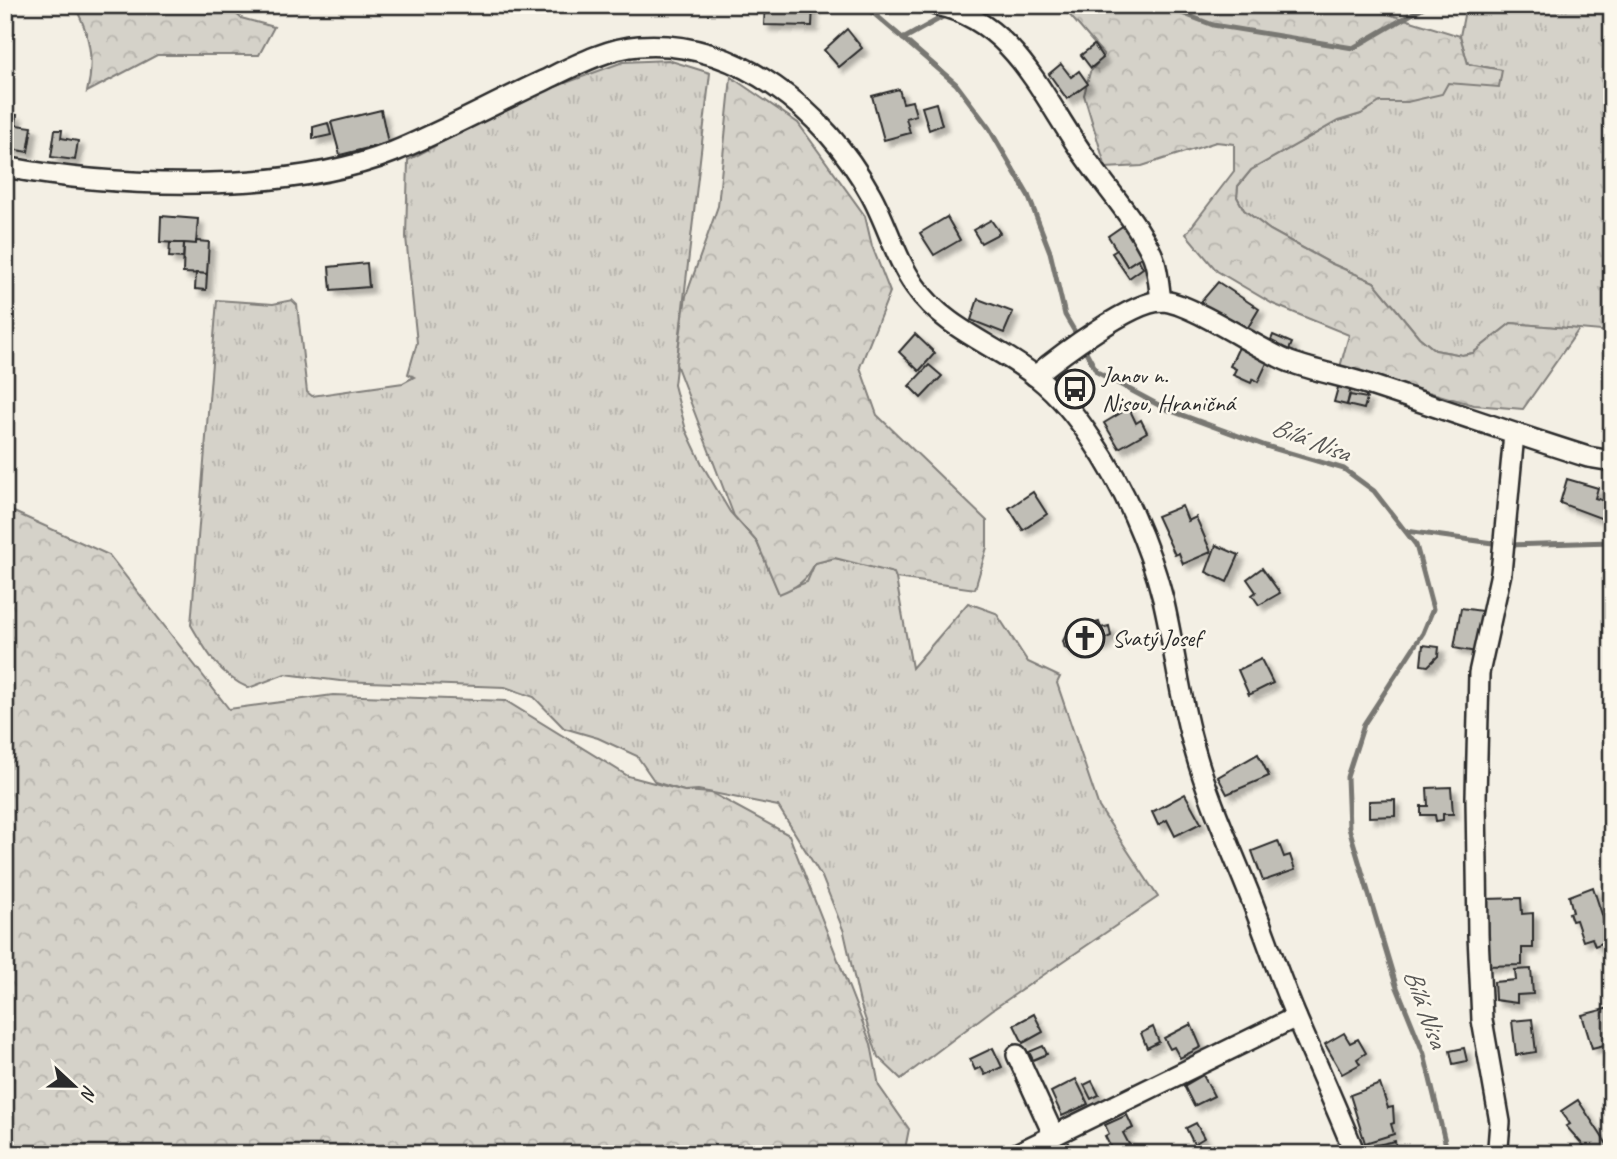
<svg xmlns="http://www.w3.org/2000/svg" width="1617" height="1159" font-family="Caveat,sans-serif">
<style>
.grass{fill:url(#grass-tufts);stroke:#807e7a;stroke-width:2}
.forest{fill:url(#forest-crowns);stroke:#807e7a;stroke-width:2}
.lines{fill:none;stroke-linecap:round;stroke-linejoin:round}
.stream{stroke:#787772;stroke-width:5}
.building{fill:#c0beb6;stroke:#2b2b2b;stroke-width:2;filter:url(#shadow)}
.minor-casing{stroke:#2b2b2b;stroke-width:24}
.minor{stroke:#fbf7ec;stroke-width:19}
.labels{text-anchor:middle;stroke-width:5;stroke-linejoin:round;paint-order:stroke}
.poi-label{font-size:24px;fill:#2b2b2b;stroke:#fbf7ec;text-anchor:start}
.water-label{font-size:26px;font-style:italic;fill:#585755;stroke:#fbf7ec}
</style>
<defs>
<pattern id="grass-tufts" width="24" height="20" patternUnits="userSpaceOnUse" patternTransform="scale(1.75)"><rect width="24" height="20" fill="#d5d2c9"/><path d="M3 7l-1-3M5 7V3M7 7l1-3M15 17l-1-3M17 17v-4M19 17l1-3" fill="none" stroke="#b7b4ad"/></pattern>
<pattern id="forest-crowns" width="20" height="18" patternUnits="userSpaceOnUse" patternTransform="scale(1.75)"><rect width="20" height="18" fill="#d5d2c9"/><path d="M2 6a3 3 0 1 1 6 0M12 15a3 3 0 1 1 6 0" fill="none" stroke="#b7b4ad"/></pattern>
<filter id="shadow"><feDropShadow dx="5.5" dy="5.5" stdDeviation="2" flood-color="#0004"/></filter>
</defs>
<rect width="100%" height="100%" fill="#f3efe4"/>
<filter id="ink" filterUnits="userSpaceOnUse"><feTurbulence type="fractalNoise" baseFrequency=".0143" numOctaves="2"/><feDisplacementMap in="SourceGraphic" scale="14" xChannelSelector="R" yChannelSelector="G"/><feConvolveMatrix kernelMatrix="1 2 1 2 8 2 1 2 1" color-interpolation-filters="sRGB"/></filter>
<g filter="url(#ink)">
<!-- grass -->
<g class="grass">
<polygon points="1466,5 1612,5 1612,332 1511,323 1473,353 1462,355 1435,350 1419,337 1374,282 1330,263 1270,230 1244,210 1237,197 1238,186 1251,170 1338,121 1361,114 1367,107 1380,102 1407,102 1448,83 1502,70 1468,64 1460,36"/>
<path d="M668,60L710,73L674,385L686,430L703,466L730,512L757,542L779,593L807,582L815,563L835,558L895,573L912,668L968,603L996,613L1028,662L1060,677L1057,683L1099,807L1158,897L992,1010L901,1079L878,1057L860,1003L844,932L822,877L778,806L698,790L684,791L655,782L637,756L598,738L564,728L534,697L505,687L340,681L285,674L249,688C220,676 206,651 191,625L217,300L273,304L292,300L297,305L307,392L312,396L403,383L414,377L408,374L417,343L406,237L408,160L530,96L623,62Z"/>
</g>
<!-- forest -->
<g class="forest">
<path d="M74,5H226L241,18L274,27L259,55H157L87,92C95,61 90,33 74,5Z"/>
<polygon points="1061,5 1300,5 1327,10 1362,6 1460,36 1468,64 1502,70 1499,87 1448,83 1442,94 1407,102 1380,102 1361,114 1338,121 1251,170 1238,186 1237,197 1244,210 1270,230 1330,263 1374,282 1419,337 1435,350 1462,355 1473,353 1511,323 1579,329 1523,409 1474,405 1340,367 1349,335 1273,304 1217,271 1186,234 1234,171 1234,144 1216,142 1142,166 1106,168 1084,95 1090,72 1104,55"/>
<path d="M731,77L798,123L865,216L872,246L890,292L860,367L877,415L987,521V547L975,589L896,578L894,573L835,558L815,563C807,581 797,587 779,594L757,542L734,516L676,364L686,296L718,206Z"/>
<polygon points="5,508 109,555 229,709 333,695 506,701 628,776 684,791 712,793 789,835 871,1044 879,1086 909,1129 904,1154 5,1154"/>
</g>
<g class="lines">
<!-- stream -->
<g class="stream">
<polyline points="864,5 956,84 989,128 1028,195 1050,252 1065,315 1078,337"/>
<polyline points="1161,5 1213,25 1353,48 1427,5"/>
<polyline points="903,39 948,14"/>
<polyline points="1083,346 1097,372 1166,409 1266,446 1344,469 1374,491 1416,545 1433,609 1423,633 1364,724 1347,777 1349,828 1396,985 1424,1054 1448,1154"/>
<polyline points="1406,531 1507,545 1612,542"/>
</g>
</g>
<!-- building -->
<g class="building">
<polygon points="765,5 813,5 812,26 764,25"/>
<polygon points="847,29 862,48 839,67 824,50"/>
<polygon points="1094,45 1103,58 1091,68 1081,55"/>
<polygon points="1061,64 1071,77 1079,71 1088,84 1067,99 1049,74"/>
<polygon points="899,89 903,103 912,101 916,115 906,118 910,133 884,140 872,96"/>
<polygon points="936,103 942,125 929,130 922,107"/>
<polygon points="381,110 388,143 340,155 331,122"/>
<polygon points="6,114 17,115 16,125 32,127 28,152 5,148"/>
<polygon points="328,123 331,135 313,139 313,127"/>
<polygon points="55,130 62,130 61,138 78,141 75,160 51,157"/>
<polygon points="161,216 198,219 196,244 160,242"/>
<polygon points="947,217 960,240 934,255 920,233"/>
<polygon points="991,220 1000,233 981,243 973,230"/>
<polygon points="1124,225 1143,256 1127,266 1108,236"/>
<polygon points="196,241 209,242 207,274 183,273 184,243 196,244"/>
<polygon points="170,243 184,243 183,258 169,257"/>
<polygon points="1117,250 1127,266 1138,259 1143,268 1129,278 1112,253"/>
<polygon points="367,263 369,287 331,290 329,267"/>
<polygon points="196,273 207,274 206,290 195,289"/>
<polygon points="1218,282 1259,309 1244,334 1199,304"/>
<polygon points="978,299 1013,312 1004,333 971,320"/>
<polygon points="915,334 935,353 919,371 899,352"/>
<polygon points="1273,335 1292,343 1287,355 1268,347"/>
<polygon points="1239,347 1267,363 1258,382 1253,379 1251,383 1233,375 1236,369 1230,366"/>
<polygon points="929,365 942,376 921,398 909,386"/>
<polygon points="1339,384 1351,387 1347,405 1334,402"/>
<polygon points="1350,395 1367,398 1364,409 1347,405"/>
<polygon points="1129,408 1136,423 1141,420 1147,432 1119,448 1104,423"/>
<polygon points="1567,479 1598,488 1595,498 1608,502 1603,519 1560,503"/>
<polygon points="1033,492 1047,514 1023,530 1009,508"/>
<polygon points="1182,506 1188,521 1196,517 1211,552 1183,564 1179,553 1175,555 1157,516"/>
<polygon points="1216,545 1239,555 1227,582 1206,572"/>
<polygon points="1262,568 1280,593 1259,605 1252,595 1256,592 1247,579"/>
<polygon points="1461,608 1482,611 1476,652 1454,648"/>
<polygon points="1099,622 1101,628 1109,626 1111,636 1104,639 1105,644 1075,653 1065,648 1063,641 1068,631"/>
<polygon points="1423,645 1439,647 1438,656 1428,666 1421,665"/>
<polygon points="1261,659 1273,683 1249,695 1238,670"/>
<polygon points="1258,754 1269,776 1227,794 1218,777"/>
<polygon points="1451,787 1453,814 1443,814 1443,820 1436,821 1435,815 1421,815 1421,806 1428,806 1427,788"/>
<polygon points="1185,794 1201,823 1175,836 1167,820 1158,825 1152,812"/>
<polygon points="1395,800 1395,816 1369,817 1369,801"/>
<polygon points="1278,841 1284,857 1290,855 1295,870 1263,881 1252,851"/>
<polygon points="1593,887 1608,933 1605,934 1607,941 1595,946 1592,938 1583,941 1576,920 1572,921 1569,913 1573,912 1569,896"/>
<polygon points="1521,898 1522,914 1533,913 1533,948 1522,948 1522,965 1486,966 1485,899"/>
<polygon points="1531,969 1533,994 1517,995 1517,1003 1495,1000 1494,982 1516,980 1515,970"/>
<polygon points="1609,1008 1612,1043 1592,1048 1582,1015"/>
<polygon points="1034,1014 1043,1032 1023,1043 1014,1025"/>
<polygon points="1532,1019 1536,1052 1516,1055 1512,1021"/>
<polygon points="1191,1024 1201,1047 1180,1058 1174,1047 1170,1049 1164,1038"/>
<polygon points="1153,1027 1159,1042 1147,1048 1141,1033"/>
<polygon points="1344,1033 1350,1043 1358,1039 1366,1053 1357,1059 1360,1064 1342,1074 1325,1044"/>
<polygon points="1043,1046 1047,1054 1033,1060 1029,1052"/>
<polygon points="993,1048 1002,1067 985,1075 981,1067 975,1070 970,1059"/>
<polygon points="1464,1048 1467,1061 1453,1064 1450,1051"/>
<polygon points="1203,1075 1214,1096 1194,1106 1184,1086"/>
<polygon points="1076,1079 1088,1104 1062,1116 1051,1092"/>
<polygon points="1092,1081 1099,1095 1091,1099 1084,1085"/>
<polygon points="1380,1084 1388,1108 1393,1107 1394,1123 1391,1124 1394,1134 1365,1143 1350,1095"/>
<polygon points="1578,1100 1612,1152 1612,1154 1575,1152 1584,1146 1566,1126 1570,1124 1561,1111"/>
<polygon points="1127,1115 1133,1128 1123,1133 1131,1148 1114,1154 1105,1136 1109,1134 1105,1125"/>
<polygon points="1196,1123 1204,1138 1194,1144 1186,1128"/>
<polygon points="1395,1141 1397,1152 1379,1154 1377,1145"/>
<polygon points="1069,1143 1074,1154 1048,1154"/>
</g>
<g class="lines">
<defs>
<g id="minor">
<path d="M936,5C1015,21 1043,99 1085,157C1106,187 1137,222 1152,254C1158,267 1159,287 1161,301"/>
<path d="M5,167C116,188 288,194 393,152C444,131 493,104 543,81C572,67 607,48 639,46C737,39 825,111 870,193C887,223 895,258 915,286C946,331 997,345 1038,378C1059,395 1077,417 1092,440C1124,487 1149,544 1163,599C1175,649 1180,702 1195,751C1209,801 1231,848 1250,896C1266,937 1280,980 1298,1021C1317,1065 1337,1109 1355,1154"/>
<path d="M1035,376C1059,356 1132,301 1162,301C1190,302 1257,349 1290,362C1315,371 1342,376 1367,384C1441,408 1514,434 1588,457L1612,461"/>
<polyline points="1017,1055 1054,1136"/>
<polyline points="1016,1154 1296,1017"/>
<polyline points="1494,1154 1498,1147 1500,1122 1482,1020 1478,935 1476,797 1479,673 1501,573 1514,434"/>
</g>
</defs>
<!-- minor casing -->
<use href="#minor" class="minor-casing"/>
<!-- minor -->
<use href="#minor" class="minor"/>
</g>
</g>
<!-- icons -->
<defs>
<symbol id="bus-ring" viewBox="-11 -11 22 22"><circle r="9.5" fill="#fbf7ec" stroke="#2b2b2b" stroke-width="1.5"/><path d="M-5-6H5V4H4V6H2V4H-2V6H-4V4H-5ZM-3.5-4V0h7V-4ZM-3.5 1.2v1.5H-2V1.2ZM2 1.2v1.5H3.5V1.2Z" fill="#2b2b2b"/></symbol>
<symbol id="church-ring" viewBox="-11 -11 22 22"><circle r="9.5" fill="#fbf7ec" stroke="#2b2b2b" stroke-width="1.5"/><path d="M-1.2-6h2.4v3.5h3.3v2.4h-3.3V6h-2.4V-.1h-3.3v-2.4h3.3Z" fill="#2b2b2b"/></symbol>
</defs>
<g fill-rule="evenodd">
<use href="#bus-ring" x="1053" y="367" width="44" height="44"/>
<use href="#church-ring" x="1063" y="616" width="44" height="44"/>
</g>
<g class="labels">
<!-- poi labels -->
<g class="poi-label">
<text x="1102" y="383">Janov n.<tspan x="1102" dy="28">Nisou, Hraničná</tspan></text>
<text x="1112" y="646">Svatý Josef</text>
</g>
<!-- water labels -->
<g class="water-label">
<text transform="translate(1311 439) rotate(21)" y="9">Bílá Nisa</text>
<text transform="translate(1426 1008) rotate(70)" y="9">Bílá Nisa</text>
</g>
</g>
<!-- margin -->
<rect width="1617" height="1159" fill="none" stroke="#fbf7ec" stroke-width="28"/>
<rect x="14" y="14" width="1589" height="1131" fill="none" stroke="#2b2b2b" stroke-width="2.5" filter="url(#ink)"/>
<!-- north arrow -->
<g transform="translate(74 1086) rotate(112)" stroke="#fbf7ec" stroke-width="5" paint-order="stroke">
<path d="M0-5L12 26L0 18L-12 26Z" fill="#2b2b2b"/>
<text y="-10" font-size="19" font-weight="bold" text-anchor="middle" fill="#2b2b2b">N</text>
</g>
</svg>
